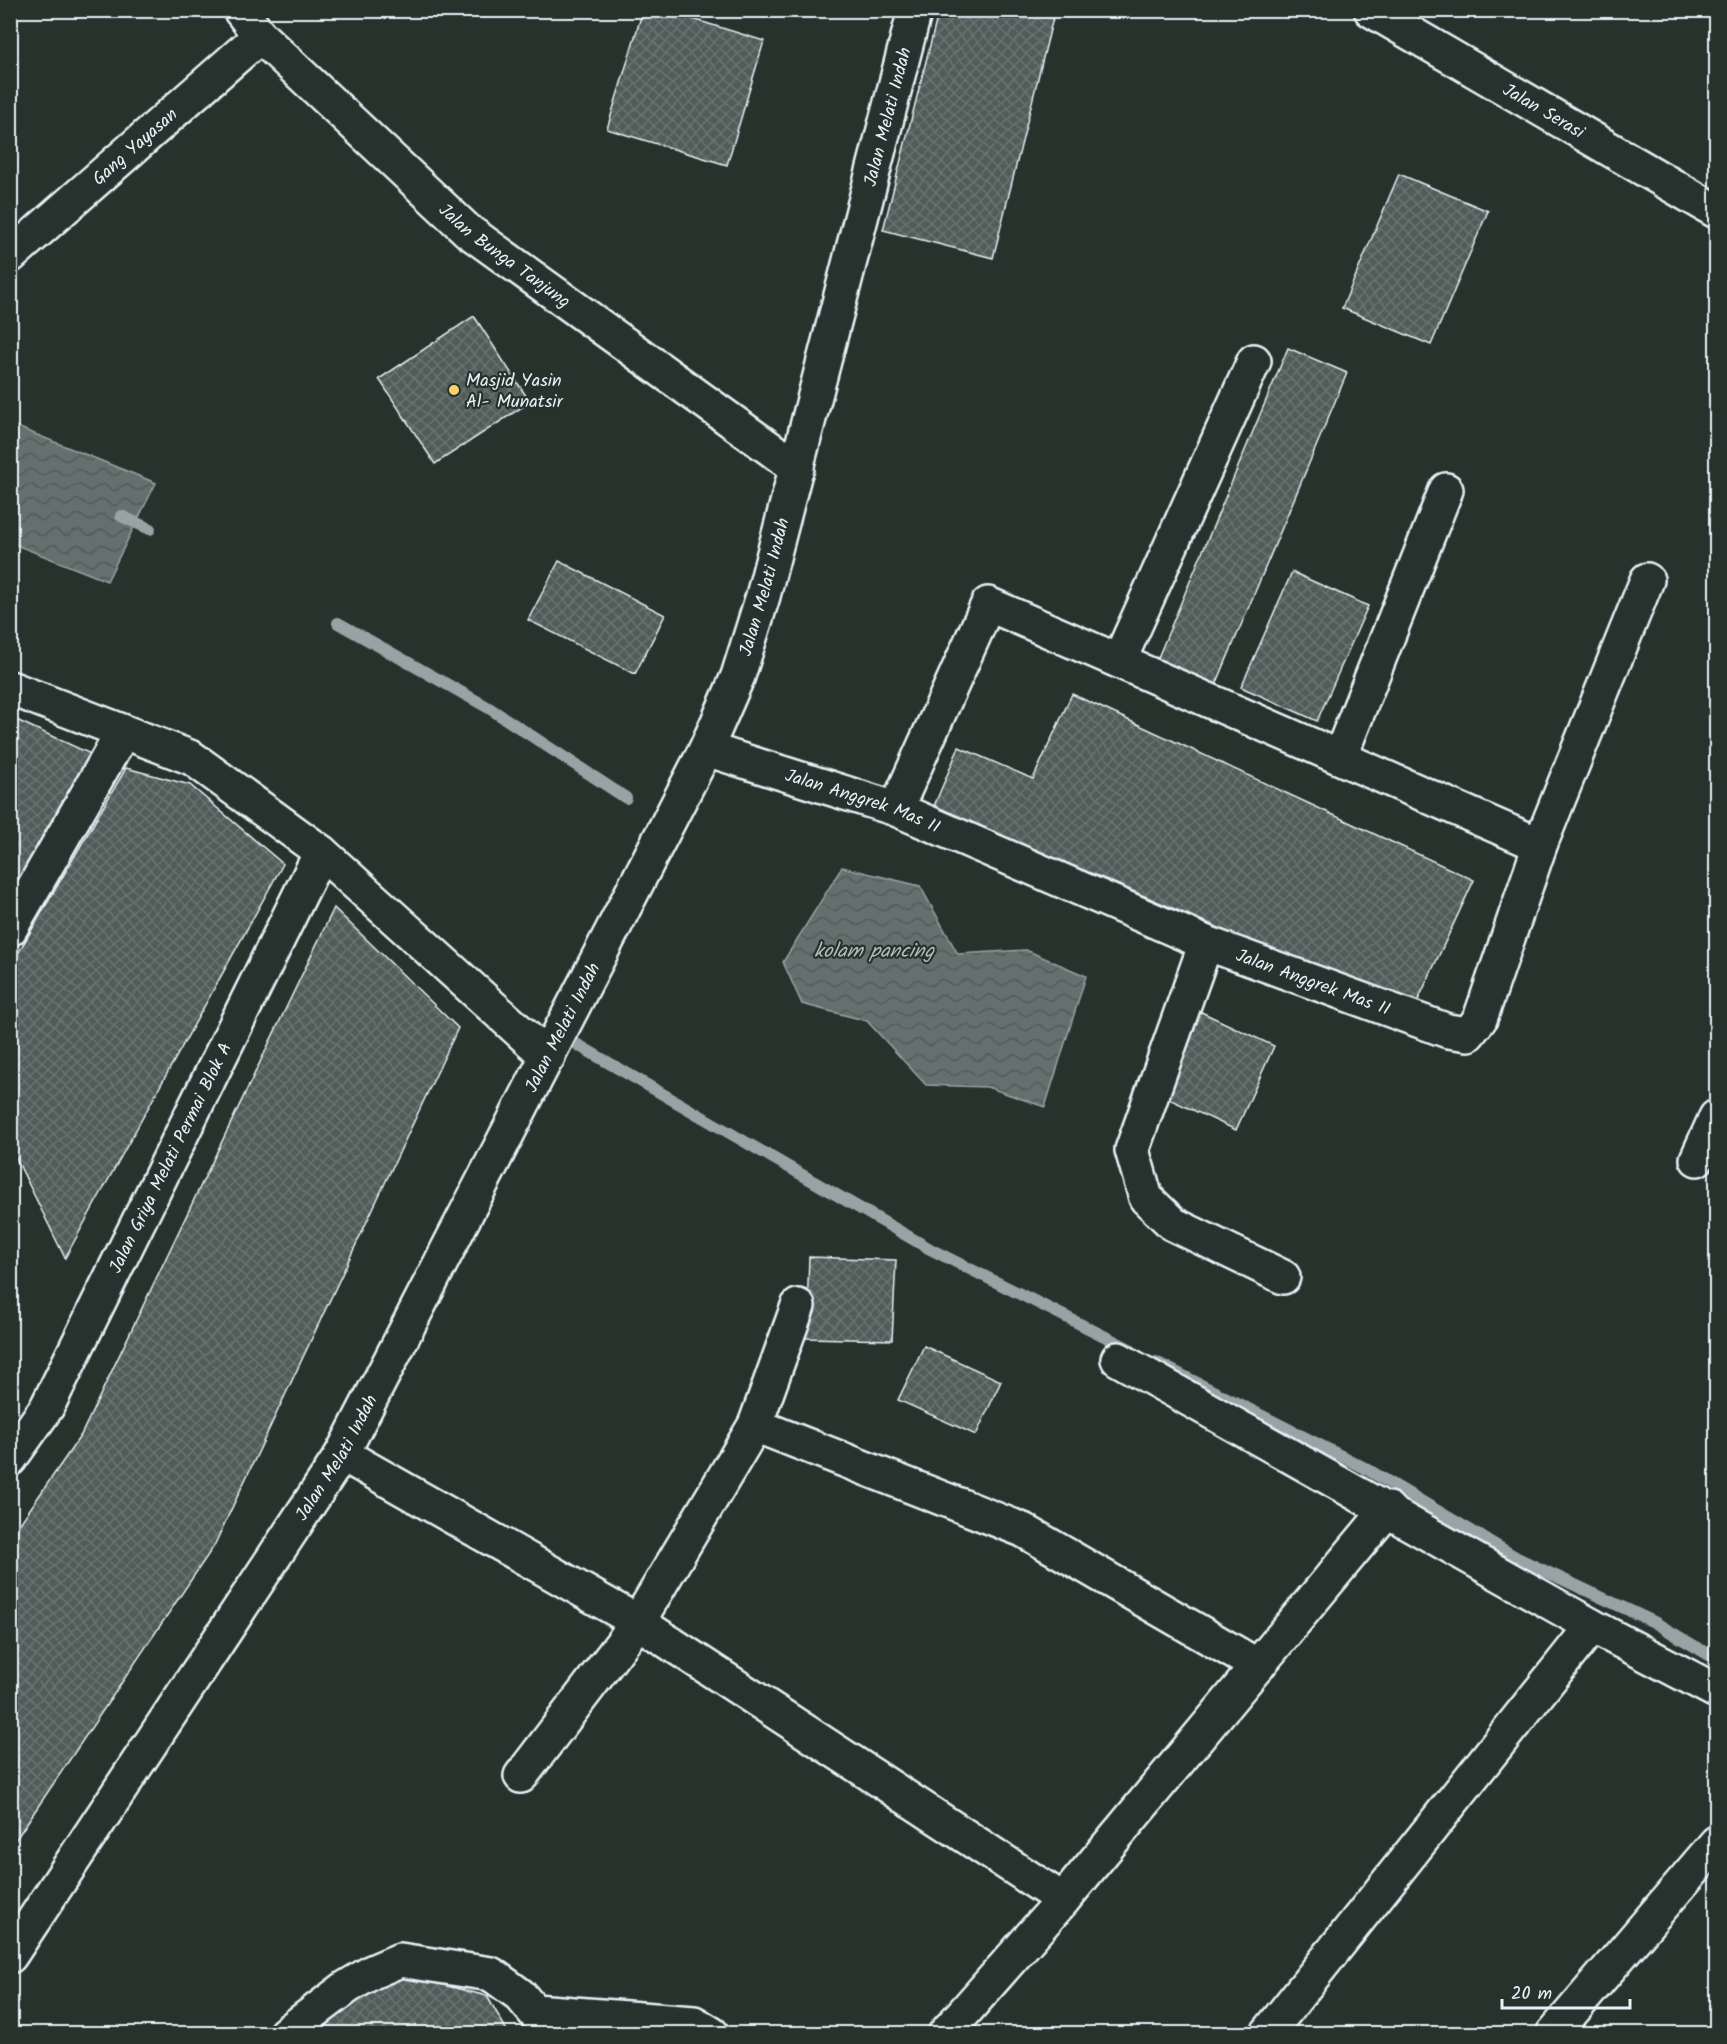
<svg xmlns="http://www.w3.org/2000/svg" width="1727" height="2044" font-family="Kalam,sans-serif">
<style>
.water{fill:url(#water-waves);stroke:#98a3a5;stroke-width:1.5}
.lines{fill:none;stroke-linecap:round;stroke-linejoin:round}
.stream{stroke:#98a3a5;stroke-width:12}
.building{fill:url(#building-cross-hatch);stroke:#e8f1f8;stroke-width:1.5}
.minor-casing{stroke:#e8f1f8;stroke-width:38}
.secondary-casing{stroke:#e8f1f8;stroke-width:38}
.minor{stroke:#26332d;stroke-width:33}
.secondary{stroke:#26332d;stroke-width:33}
.poi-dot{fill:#ffd166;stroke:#26332d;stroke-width:2}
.labels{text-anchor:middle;stroke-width:4.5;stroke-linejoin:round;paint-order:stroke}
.street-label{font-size:18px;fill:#e8f1f8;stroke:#26332d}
.poi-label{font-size:18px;fill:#e8f1f8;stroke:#26332d;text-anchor:start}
.water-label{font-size:20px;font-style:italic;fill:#b3bdc0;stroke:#26332d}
</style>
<defs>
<pattern id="water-waves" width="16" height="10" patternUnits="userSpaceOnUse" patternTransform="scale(1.5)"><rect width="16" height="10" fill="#636f6d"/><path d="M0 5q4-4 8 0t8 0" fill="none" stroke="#535a5a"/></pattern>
<pattern id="building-cross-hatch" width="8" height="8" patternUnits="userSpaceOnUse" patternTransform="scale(1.5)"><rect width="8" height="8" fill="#505c59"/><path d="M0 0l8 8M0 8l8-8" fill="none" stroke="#697472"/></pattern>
</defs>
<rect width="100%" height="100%" fill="#26332d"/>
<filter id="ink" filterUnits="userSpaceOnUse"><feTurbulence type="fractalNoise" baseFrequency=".0167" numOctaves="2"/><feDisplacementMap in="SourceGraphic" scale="12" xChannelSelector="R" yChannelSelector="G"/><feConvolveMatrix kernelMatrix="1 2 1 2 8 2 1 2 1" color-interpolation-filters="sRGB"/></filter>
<g filter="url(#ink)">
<!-- water -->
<g class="water">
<polygon points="10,424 156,483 107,581 11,543"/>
<polygon points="842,867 920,886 958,954 1026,950 1086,976 1045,1107 987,1087 926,1085 867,1021 802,1004 783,962"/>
</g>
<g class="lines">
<!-- stream -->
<g class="stream">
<polyline points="121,516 150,529"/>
<polyline points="338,623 489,708 626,798"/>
<polyline points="578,1045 930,1249 1130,1349"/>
<polyline points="1156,1362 1365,1468 1517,1558 1654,1622 1716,1659"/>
</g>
</g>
<!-- building -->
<g class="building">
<polygon points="643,10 664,10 764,41 727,165 607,129"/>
<polygon points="939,10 1055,10 993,258 883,230"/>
<polygon points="1399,174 1488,211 1431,345 1342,308"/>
<polygon points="474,316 530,402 435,464 379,379"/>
<polygon points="1288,348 1347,373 1213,692 1154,667"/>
<polygon points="559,561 665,615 635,674 528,620"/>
<polygon points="1292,572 1368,606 1317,721 1241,687"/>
<polygon points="1072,694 1474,880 1413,1011 934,806 959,747 1033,779"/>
<polygon points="10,717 93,755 10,905"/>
<polygon points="126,768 190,785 283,864 65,1258 10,1146 10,967"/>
<polygon points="334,908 458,1028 214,1546 10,1848 10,1538 81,1435"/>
<polygon points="1197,1010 1274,1046 1236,1130 1158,1094"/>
<polygon points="809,1257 896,1260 892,1340 806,1338"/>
<polygon points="924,1346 1001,1381 976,1435 898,1400"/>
<polygon points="392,1972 487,1996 509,2034 310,2034"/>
</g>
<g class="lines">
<defs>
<g id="minor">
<path id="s1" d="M240,10L260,36L468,231L797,468"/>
<path id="s2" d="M1371,10L1716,211"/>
<path id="s3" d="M10,256L260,36"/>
<polyline points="1119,661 1254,361"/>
<polyline points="10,688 192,758 321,852 548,1057"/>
<path id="s4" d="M706,749L896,809L1206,943L1448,1031L1468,1034L1480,1019L1540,845L1647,580"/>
<polyline points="1340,757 1446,490"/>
<polyline points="896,809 988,604 1540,845"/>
<polyline points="10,929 123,732"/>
<polyline points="1206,943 1132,1150 1146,1198 1173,1224 1283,1277"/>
<polyline points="1697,1159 1716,1117"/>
<polyline points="1118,1359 1592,1626 1716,1691"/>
<polyline points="755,1425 1023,1530 1258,1666"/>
<polyline points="342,1454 638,1622 1063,1900"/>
<path id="s5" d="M10,1459L47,1407L321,852"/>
<polyline points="521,1776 638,1622 755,1425 798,1306"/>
<polyline points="534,2011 694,2023 712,2034"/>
<polyline points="285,2034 347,1987 372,1972 400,1960 491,1974 520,1995 553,2034"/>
<polyline points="945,2034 1063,1900 1388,1509"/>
<polyline points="1267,2034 1592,1626"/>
<polyline points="1553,2034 1716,1843"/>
</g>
<g id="secondary">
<path id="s6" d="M10,1956L342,1454L706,749L738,676L763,596L915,10"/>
</g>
</defs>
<!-- minor casing -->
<use href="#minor" class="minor-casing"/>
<!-- secondary casing -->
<use href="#secondary" class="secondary-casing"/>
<!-- minor -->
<use href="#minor" class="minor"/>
<!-- secondary -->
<use href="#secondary" class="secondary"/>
</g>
</g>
<!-- markers -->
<circle class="poi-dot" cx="454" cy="390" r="6"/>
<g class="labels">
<!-- street labels -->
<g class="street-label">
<text dy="6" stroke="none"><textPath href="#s2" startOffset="200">Jalan Serasi</textPath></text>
<text dy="6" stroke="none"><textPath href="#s6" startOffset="2054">Jalan Melati Indah</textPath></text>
<text dy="6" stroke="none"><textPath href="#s3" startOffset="166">Gang Yayasan</textPath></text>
<text dy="6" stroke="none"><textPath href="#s1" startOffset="362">Jalan Bunga Tanjung</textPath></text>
<text dy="6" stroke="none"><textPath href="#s6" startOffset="1568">Jalan Melati Indah</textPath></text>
<text dy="6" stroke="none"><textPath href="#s4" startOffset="165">Jalan Anggrek Mas II</textPath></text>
<text dy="6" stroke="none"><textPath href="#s4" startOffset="651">Jalan Anggrek Mas II</textPath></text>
<text dy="6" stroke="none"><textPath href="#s6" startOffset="1082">Jalan Melati Indah</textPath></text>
<text dy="6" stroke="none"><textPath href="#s5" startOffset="342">Jalan Griya Melati Permai Blok A</textPath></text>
<text dy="6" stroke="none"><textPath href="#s6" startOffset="596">Jalan Melati Indah</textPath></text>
</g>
<!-- poi labels -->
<g class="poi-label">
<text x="466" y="386">Masjid Yasin<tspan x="466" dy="21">Al- Munatsir</tspan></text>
</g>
<!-- water labels -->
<g class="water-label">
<text x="874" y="957">kolam pancing</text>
</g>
</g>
<!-- margin -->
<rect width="1727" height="2044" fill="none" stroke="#26332d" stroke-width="36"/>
<rect x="18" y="18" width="1691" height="2008" fill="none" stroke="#e8f1f8" stroke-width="2" filter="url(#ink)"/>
<!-- scale -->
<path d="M1502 1999v9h128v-9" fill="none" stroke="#e8f1f8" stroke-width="3"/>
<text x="1511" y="1999" font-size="18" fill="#e8f1f8" stroke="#26332d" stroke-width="4.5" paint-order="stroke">20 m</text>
</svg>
